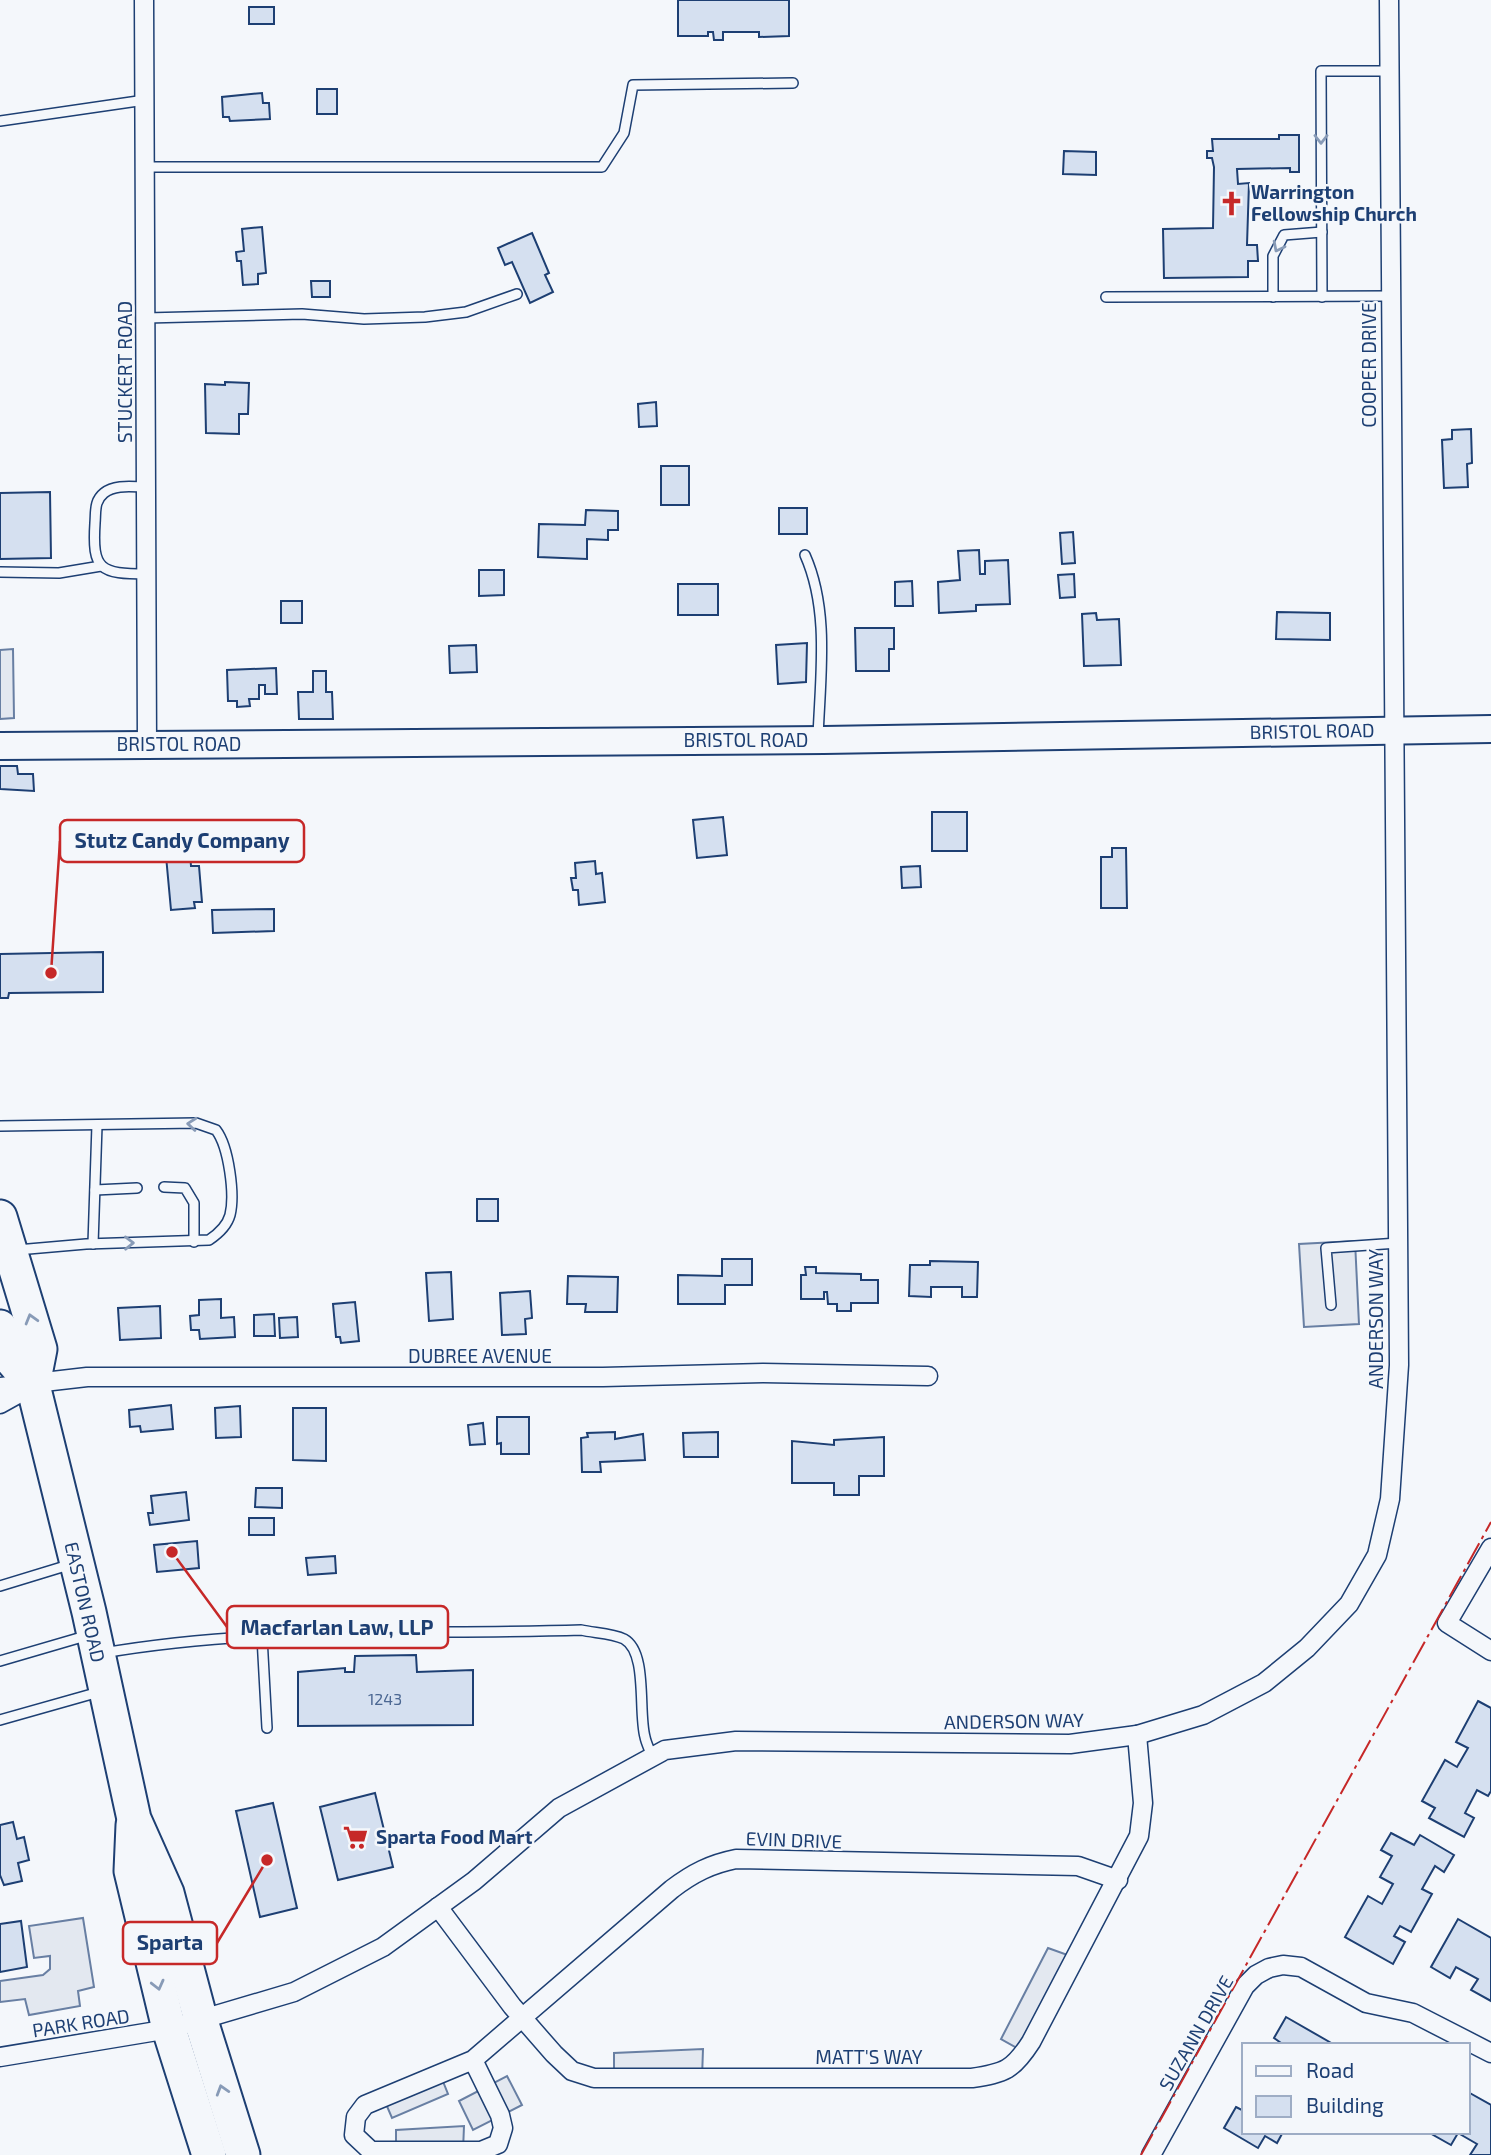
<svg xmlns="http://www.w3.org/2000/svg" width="1491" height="2155" font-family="'Exo 2',sans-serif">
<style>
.parking{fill:#e3e8f0;stroke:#687fa3;stroke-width:2}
.building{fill:#d5e0f0;stroke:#1d3f73;stroke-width:2}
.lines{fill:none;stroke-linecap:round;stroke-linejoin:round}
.lane-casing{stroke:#1d3f73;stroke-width:12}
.street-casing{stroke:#1d3f73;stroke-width:21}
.secondary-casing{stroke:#1d3f73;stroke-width:30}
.highway-casing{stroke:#1d3f73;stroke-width:37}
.lane{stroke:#f4f7fb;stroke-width:9}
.street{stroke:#f4f7fb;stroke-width:18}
.secondary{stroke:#f4f7fb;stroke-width:26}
.highway{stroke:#f4f7fb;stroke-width:33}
.power{stroke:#c62828;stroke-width:2;stroke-dasharray:24 5 3.5 5;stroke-linecap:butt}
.oneway{stroke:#889bb7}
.labels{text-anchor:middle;stroke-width:5;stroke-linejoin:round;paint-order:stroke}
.number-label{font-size:16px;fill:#4b6792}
.poi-label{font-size:19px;font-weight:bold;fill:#1d3f73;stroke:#f4f7fb;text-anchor:start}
.street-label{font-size:19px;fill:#1d3f73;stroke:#f4f7fb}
.leader{fill:none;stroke:#c62828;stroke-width:2.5}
.callout-dot{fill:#c62828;stroke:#f4f7fb;stroke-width:2.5}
.callout{fill:#f4f7fb;stroke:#c62828;stroke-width:2.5}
.callout-label{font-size:21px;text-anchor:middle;font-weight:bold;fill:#1d3f73}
</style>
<rect width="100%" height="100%" fill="#f4f7fb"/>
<!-- parking -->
<g class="parking">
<polygon points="13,649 14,718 0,719 0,650"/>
<polygon points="1355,1241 1359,1324 1304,1327 1299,1244"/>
<polygon points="83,1918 94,1987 78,1991 80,2006 29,2015 25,1999 0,2002 0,1981 43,1975 50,1969 50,1956 34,1958 29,1926"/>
<polygon points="1048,1948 1076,1958 1024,2052 1001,2039"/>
<polygon points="703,2049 702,2078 614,2078 614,2053"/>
<polygon points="440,2074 448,2094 392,2118 383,2097"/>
<polygon points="507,2076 522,2105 473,2130 459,2101"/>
<polygon points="464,2126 463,2151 396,2152 396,2130"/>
</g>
<!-- building -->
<g class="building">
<polygon points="678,0 789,0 789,36 759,37 759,32 723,32 723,40 714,40 713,32 708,32 708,36 678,36"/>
<rect x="249" y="7" width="25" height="17"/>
<rect x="317" y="89" width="20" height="25"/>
<polygon points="262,93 263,103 269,103 270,119 230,121 229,117 223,117 222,97"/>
<polygon points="1279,135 1299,135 1299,172 1290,172 1290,168 1237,169 1238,184 1249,183 1247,245 1257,245 1258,261 1248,261 1248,277 1164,278 1163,229 1213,228 1214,167 1212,158 1207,158 1207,151 1213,151 1212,139 1279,139"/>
<polygon points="1064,151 1096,152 1096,175 1063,174"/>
<polygon points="262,227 266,273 258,274 258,284 243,285 241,261 237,261 236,252 244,251 242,229"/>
<polygon points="532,233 549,273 545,275 553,292 530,303 512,262 505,265 498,248"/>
<polygon points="311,281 330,281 330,297 312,297"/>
<polygon points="225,382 249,383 248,414 239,414 239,434 206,433 205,384 225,385"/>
<polygon points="656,402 657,426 639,427 638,404"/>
<polygon points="1471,429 1472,463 1467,464 1468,487 1444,488 1442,440 1452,439 1452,430"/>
<rect x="661" y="466" width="28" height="39"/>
<polygon points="50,492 51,558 0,559 0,493"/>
<rect x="779" y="508" width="28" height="26"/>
<polygon points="586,510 618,511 618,530 608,530 608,540 587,539 587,559 538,557 539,524 585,525"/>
<polygon points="1073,532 1075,563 1062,564 1060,533"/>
<polygon points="979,550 980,574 985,574 985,561 1008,560 1010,604 976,605 976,611 939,613 938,582 960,580 958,551"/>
<polygon points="479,570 504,570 504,595 479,596"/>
<polygon points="1074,574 1075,597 1060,598 1058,575"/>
<polygon points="912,581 913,606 895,606 895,582"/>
<rect x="678" y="584" width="40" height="31"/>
<rect x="281" y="601" width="21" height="22"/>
<polygon points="1277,612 1330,613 1330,640 1276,639"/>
<polygon points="1096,613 1097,620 1119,619 1121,665 1084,666 1082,614"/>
<polygon points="855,628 894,628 894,649 889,649 889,671 856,671"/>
<polygon points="807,643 806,682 778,684 776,645"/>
<polygon points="476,645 477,672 450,673 449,646"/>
<polygon points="276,668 277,694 265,694 265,685 259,685 259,699 249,699 250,706 237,707 237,701 228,701 227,670"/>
<polygon points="313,671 326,671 326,692 332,692 333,719 299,719 298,692 313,692"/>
<polygon points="0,766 17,766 18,774 33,774 34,791 0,789"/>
<rect x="932" y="812" width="35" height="39"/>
<polygon points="723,817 727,855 697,858 693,820"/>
<polygon points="1112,848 1126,848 1127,908 1101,908 1101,857 1112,857"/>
<polygon points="190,854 191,866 199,866 202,902 194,902 195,908 171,910 166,856"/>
<polygon points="595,861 596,874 602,873 605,902 579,905 578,890 573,890 571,878 576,878 575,863"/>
<polygon points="920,866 921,887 902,888 901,867"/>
<polygon points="274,909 274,931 213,933 212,910"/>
<polygon points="103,952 103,992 9,993 8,998 0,998 0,954"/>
<rect x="477" y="1199" width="21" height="22"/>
<polygon points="722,1259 752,1259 752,1285 725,1285 725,1304 678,1304 678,1275 722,1276"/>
<polygon points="930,1261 978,1262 977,1297 962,1297 962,1287 931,1287 931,1297 909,1296 910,1265 930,1265"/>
<polygon points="805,1267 816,1267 816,1273 861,1274 861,1280 878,1280 878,1303 851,1303 851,1311 837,1311 837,1304 828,1304 827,1292 824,1292 824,1299 801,1299 801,1275 806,1275"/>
<polygon points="451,1272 453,1319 429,1321 426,1273"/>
<polygon points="568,1276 618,1277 617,1312 585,1312 586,1304 567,1304"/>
<polygon points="530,1291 532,1318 525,1319 526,1334 502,1335 500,1293"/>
<polygon points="221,1299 221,1318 234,1317 235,1337 200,1339 199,1330 191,1330 190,1316 199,1315 199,1300"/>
<polygon points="355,1302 359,1341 341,1343 340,1337 336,1337 333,1304"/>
<polygon points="160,1306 161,1338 120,1340 118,1308"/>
<polygon points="274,1314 275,1336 254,1336 254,1315"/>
<polygon points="297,1317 298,1337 280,1338 279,1318"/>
<polygon points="171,1405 173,1429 141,1432 140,1426 130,1427 129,1410"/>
<polygon points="240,1406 241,1437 216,1438 215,1408"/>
<polygon points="293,1408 326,1408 326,1461 293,1460"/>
<polygon points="497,1417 529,1417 529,1454 501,1454 501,1443 497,1444"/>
<polygon points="483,1423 485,1444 470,1445 468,1425"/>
<polygon points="615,1432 615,1439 643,1434 645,1460 600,1462 601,1472 582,1472 581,1438 588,1437 587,1433"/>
<polygon points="718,1432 718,1457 684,1457 683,1433"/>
<polygon points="884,1437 884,1476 859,1476 859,1495 834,1495 834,1483 792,1483 792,1441 834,1445 834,1440"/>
<polygon points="256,1488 282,1488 282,1508 255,1507"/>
<polygon points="186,1492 189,1520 150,1525 148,1513 153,1513 151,1496"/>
<rect x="249" y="1518" width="25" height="17"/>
<polygon points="197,1541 199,1568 157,1572 154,1545"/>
<polygon points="335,1556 336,1573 308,1575 306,1558"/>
<polygon points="416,1655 417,1672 473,1670 473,1725 298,1726 298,1672 345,1668 345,1672 354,1672 355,1656"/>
<polygon points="1478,1701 1491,1708 1491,1791 1488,1796 1477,1790 1465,1813 1474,1818 1464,1837 1429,1818 1435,1808 1422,1801 1445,1760 1457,1767 1468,1748 1456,1742"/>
<polygon points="375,1793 393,1867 338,1880 320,1807"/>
<polygon points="273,1803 297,1908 260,1917 236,1811"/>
<polygon points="13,1822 17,1839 24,1837 29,1860 18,1863 22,1881 4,1885 0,1875 0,1825"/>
<polygon points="1391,1833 1414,1845 1420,1835 1454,1855 1444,1872 1435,1866 1422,1889 1432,1894 1411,1932 1400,1926 1394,1936 1405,1942 1393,1964 1345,1937 1368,1896 1382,1904 1393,1884 1380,1877 1392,1856 1381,1850"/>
<polygon points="1458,1919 1491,1938 1491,2001 1471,1990 1478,1979 1456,1967 1450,1978 1431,1967"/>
<polygon points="21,1921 27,1967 0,1972 0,1924"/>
<polygon points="1286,2017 1333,2044 1333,2045 1284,2045 1274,2038"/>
<polygon points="1468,2092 1491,2105 1491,2155 1470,2155 1477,2144 1458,2133 1451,2145 1428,2132 1468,2132"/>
<polygon points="1236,2107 1244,2111 1244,2132 1283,2132 1277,2143 1265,2136 1258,2148 1224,2128"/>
</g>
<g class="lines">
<defs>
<g id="lane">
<polyline points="0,121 145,100"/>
<polyline points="145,167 602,167 624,133 633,85 793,83"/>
<polyline points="1106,297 1390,296"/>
<polyline points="1273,297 1273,256 1284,235 1322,232"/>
<polyline points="1322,297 1321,71 1389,71"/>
<polyline points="146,318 302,314 364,319 425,317 466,312 517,294"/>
<path d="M146,487C133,487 115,484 104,493C94,501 96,511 95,523C92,570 100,574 147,574"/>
<path d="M805,555C830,611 820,678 818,738"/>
<polyline points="0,572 59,573 101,566"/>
<path d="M0,1126L196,1123L216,1130C229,1147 235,1195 230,1215C227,1226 218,1234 209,1240L86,1244L17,1250"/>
<polyline points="164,1187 185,1188 194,1203 194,1242"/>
<polyline points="95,1190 137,1188"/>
<polyline points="93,1244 97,1125"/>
<polyline points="1331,1305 1326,1248 1398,1243"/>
<polyline points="0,1586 72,1564"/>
<polyline points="262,1637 267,1728"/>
<path d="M103,1653C260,1626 423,1635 581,1630C594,1633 612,1633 624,1639C648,1652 638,1712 645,1737C646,1743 650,1750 652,1757"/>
<polyline points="0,1661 89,1635"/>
<polyline points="0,1720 99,1692"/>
</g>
<g id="street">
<polyline points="144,0 147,744"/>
<polyline points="0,1387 87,1377 603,1377 763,1373 928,1376"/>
<polyline points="0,1404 27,1389"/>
<polyline points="1491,1548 1447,1623 1491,1651"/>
<path d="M438,1907L512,2006L554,2054L572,2071L594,2078H972C1005,2073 1013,2070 1031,2042L1139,1836L1143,1803L1137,1735"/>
<polyline points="0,2057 169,2029 294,1992 383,1947 474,1881 559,1808 665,1750 736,1741 1070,1744 1137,1735 1203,1715 1264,1683 1307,1648 1349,1604 1377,1555 1390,1499 1399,1365 1389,0"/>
<path d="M473,2060L500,2115L503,2128L498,2144L481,2151H371L354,2135L356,2117L365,2105L473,2060L672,1889C693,1873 711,1864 736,1859L1078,1866L1118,1880"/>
<polyline points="1151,2155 1245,1986 1256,1975 1269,1968 1283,1965 1301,1967 1366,2003 1413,2013 1491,2053"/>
</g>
<polyline id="secondary" points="0,746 824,740 1491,729"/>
<g id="highway">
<polyline points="0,1217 40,1349 33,1385 89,1612 134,1819 167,1893 201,2021 243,2155"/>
<polyline points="0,1327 10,1358 33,1385"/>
<polyline points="133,1825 131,1871 169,2029 209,2155"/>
</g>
</defs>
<!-- lane casing -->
<use href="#lane" class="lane-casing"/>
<!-- street casing -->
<use href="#street" class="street-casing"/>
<!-- secondary casing -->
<use href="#secondary" class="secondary-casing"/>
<!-- highway casing -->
<use href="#highway" class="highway-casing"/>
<!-- lane -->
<use href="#lane" class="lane"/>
<!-- street -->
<use href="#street" class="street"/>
<!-- secondary -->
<use href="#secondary" class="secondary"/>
<!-- highway -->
<use href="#highway" class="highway"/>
<!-- power -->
<polyline class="power" points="1141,2155 1491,1522"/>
</g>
<!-- one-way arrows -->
<defs><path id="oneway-chevron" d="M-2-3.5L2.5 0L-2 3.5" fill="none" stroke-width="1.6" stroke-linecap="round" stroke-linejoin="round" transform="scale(1.75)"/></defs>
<g class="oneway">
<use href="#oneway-chevron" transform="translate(1321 139) rotate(90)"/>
<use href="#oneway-chevron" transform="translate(1278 247) rotate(117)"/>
<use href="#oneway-chevron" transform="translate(192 1124) rotate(-175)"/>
<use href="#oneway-chevron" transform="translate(129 1243) rotate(-1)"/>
<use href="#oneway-chevron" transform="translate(31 1319) rotate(-106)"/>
<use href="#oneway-chevron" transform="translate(158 1985) rotate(76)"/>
<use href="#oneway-chevron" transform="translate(222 2090) rotate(-107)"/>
</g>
<!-- icons -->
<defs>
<symbol id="church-bare" viewBox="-9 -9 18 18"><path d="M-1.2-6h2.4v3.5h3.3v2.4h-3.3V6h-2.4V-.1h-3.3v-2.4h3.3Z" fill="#c62828" stroke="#f4f7fb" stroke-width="2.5" paint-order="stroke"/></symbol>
<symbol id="supermarket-bare" viewBox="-9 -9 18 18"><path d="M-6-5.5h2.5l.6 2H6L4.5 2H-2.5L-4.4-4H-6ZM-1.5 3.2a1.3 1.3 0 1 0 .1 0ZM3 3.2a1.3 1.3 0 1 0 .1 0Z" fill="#c62828" stroke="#f4f7fb" stroke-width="2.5" paint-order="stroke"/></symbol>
</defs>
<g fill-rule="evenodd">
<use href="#church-bare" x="1214" y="186" width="35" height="35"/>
<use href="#supermarket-bare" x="338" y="1820" width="35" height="35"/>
</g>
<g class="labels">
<!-- number labels -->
<g class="number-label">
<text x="385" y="1705">1243</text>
</g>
<!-- poi labels -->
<g class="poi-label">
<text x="1251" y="199">Warrington<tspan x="1251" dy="22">Fellowship Church</tspan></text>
<text x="376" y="1844">Sparta Food Mart</text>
</g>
<!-- street labels -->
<g class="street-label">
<text transform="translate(1369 365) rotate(-90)" y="7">COOPER DRIVE</text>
<text transform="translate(125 372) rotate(-90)" y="7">STUCKERT ROAD</text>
<text transform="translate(1312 731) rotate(-1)" y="7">BRISTOL ROAD</text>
<text x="746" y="747">BRISTOL ROAD</text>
<text x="179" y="751">BRISTOL ROAD</text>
<text transform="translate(1376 1319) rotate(-90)" y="7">ANDERSON WAY</text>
<text x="480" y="1363">DUBREE AVENUE</text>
<text transform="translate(85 1602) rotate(77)" y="7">EASTON ROAD</text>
<text transform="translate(1014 1721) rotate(-1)" y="7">ANDERSON WAY</text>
<text transform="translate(794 1840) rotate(2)" y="7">EVIN DRIVE</text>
<text transform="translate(81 2023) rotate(-9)" y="7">PARK ROAD</text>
<text transform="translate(1196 2033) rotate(-60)" y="7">SUZANN DRIVE</text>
<text x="869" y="2064">MATT'S WAY</text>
</g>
</g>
<!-- callouts -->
<path class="leader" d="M51 973L60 841M172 1552L227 1627M267 1860L217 1943"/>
<g class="callout-dot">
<circle cx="51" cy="973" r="7"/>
<circle cx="172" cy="1552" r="7"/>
<circle cx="267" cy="1860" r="7"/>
</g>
<g class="callout">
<rect x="60" y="820" width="244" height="42" rx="7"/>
<rect x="227" y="1606" width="221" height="42" rx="7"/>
<rect x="123" y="1922" width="94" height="42" rx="7"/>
</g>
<g class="callout-label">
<text x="182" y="848">Stutz Candy Company</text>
<text x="337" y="1635">Macfarlan Law, LLP</text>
<text x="170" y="1950">Sparta</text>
</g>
<!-- legend -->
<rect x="1242" y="2043" width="228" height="91" fill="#f4f7fb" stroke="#9eadc5" stroke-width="2"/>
<rect x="1256" y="2066" width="35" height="10" fill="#f4f7fb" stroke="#9eadc5" stroke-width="2"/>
<text x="1306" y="2078" font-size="21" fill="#1d3f73">Road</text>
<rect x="1256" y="2096" width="35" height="21" fill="#d5e0f0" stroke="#9eadc5" stroke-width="2"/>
<text x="1306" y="2113" font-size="21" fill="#1d3f73">Building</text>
</svg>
